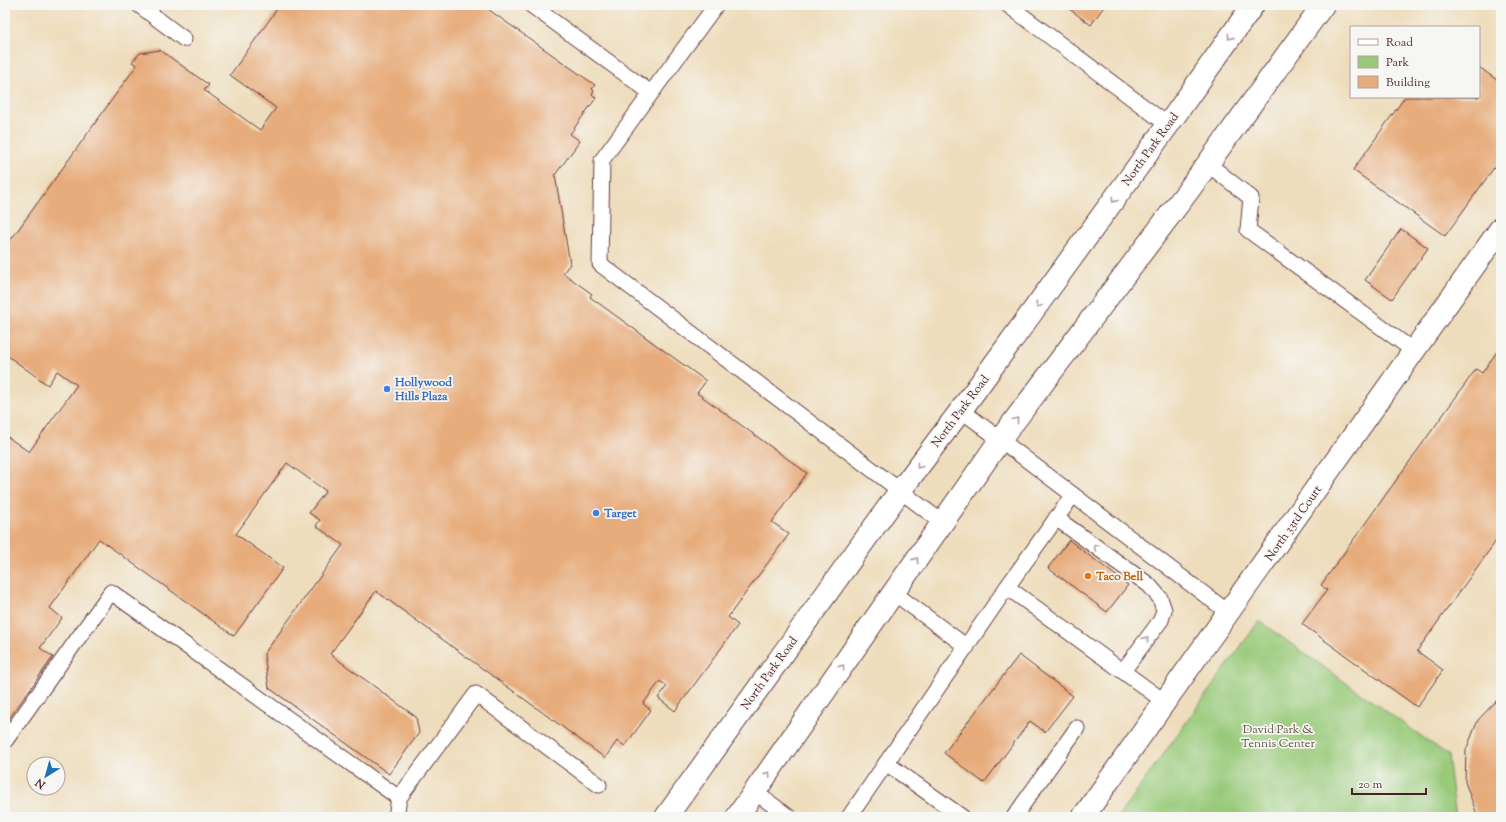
<svg xmlns="http://www.w3.org/2000/svg" width="1506" height="822" font-family="'Sorts Mill Goudy',serif">
<style>
.green{fill:#99ca7a;stroke:#727452}
.building{fill:#e7ac7c}
.lines{fill:none;stroke-linecap:round;stroke-linejoin:round}
.lane-casing{stroke:#633c41;stroke-width:17}
.street-casing{stroke:#633c41;stroke-width:24}
.secondary-casing{stroke:#633c41;stroke-width:24}
.lane{stroke:#fff;stroke-width:15}
.street{stroke:#fff;stroke-width:22}
.secondary{stroke:#fff;stroke-width:22}
.oneway{stroke:#ae9aa0}
.shop-dot{fill:#3f7fe0;stroke:#f6f6f2;stroke-width:1.5}
.food-dot{fill:#e8710a;stroke:#f6f6f2;stroke-width:1.5}
.labels{text-anchor:middle;stroke-width:3.5;stroke-linejoin:round;paint-order:stroke}
.street-label{font-size:12px;fill:#4a1f2b;stroke:#f6f6f2}
.shop-label{font-size:12px;font-weight:bold;fill:#366cbe;stroke:#f6f6f2;text-anchor:start}
.food-label{font-size:12px;font-weight:bold;fill:#c56008;stroke:#f6f6f2;text-anchor:start}
.park-label{font-size:12px;fill:#625243;stroke:#f6f6f2}
</style>
<rect width="100%" height="100%" fill="#f6f6f2"/>
<filter id="ink" filterUnits="userSpaceOnUse"><feTurbulence type="fractalNoise" baseFrequency=".025" numOctaves="2"/><feDisplacementMap in="SourceGraphic" scale="8" xChannelSelector="R" yChannelSelector="G"/><feConvolveMatrix kernelMatrix="1 2 1 2 8 2 1 2 1" color-interpolation-filters="sRGB"/></filter>
<filter id="wash" filterUnits="userSpaceOnUse"><feTurbulence type="fractalNoise" baseFrequency=".012" numOctaves="4" result="noise"/><feDisplacementMap in="SourceGraphic" scale="16" xChannelSelector="R" yChannelSelector="G"/><feGaussianBlur stdDeviation="0.9" result="paint"/><feColorMatrix in="noise" values="0 0 0 0 0 0 0 0 0 0 0 0 0 0 0 0 0 1.4 0 .05"/><feComposite in="paint" operator="in"/></filter>
<g filter="url(#wash)">
<rect width="100%" height="100%" fill="#eeddbc"/>
<!-- green -->
<polygon class="green" points="1259,621 1448,755 1456,817 1118,817"/>
<g id="blocks">
<!-- building -->
<g class="building">
<polygon points="280,5 482,5 595,85 592,89 594,91 592,94 596,98 570,134 580,141 555,175 570,264 563,273 592,294 590,297 706,381 697,393 807,473 772,522 789,534 728,617 738,625 675,711 658,698 667,686 660,681 643,704 651,710 625,746 617,741 605,758 376,591 330,654 416,717 419,733 389,774 269,688 264,654 343,545 316,526 320,520 309,513 326,491 287,463 236,534 283,568 234,636 99,539 50,608 62,618 40,648 53,657 5,724 5,435 29,452 77,385 57,371 48,385 5,354 5,248 137,65 132,62 140,53 160,50 209,85 204,90 260,130 276,108 230,75"/>
<polygon points="1064,5 1105,5 1091,25"/>
<polygon points="1479,67 1501,83 1501,158 1445,236 1353,170 1405,97 1479,97"/>
<polygon points="1401,229 1428,248 1392,299 1365,280"/>
<polygon points="1501,346 1501,534 1417,651 1443,670 1417,707 1302,624 1327,590 1321,585 1476,369 1482,373"/>
<polygon points="1069,540 1128,585 1107,612 1048,568"/>
<polygon points="1019,655 1073,696 1045,732 1030,721 984,783 944,753"/>
<polygon points="1501,696 1501,817 1478,817 1465,782 1466,750 1478,720"/>
</g>
</g>
</g>
<g filter="url(#ink)">
<use href="#blocks" fill-opacity="0" stroke="#633c41" stroke-width="1"/>
<g class="lines">
<defs>
<g id="lane">
<polyline points="139,5 184,39"/>
<polyline points="531,5 651,93"/>
<polyline points="716,5 602,160 600,264 943,523"/>
<polyline points="1008,5 1168,125"/>
<polyline points="1208,164 1251,198 1248,230 1414,351"/>
<polyline points="961,410 1229,613"/>
<polyline points="1056,518 1149,585 1160,598 1164,610 1161,620 1123,671"/>
<polyline points="1007,587 1165,702"/>
<polyline points="894,593 967,647"/>
<polyline points="5,741 111,592 399,798"/>
<polyline points="886,763 962,817"/>
<polyline points="755,792 789,817"/>
<polyline points="396,817 399,798 476,694 599,785"/>
<polyline points="849,817 1007,587 1073,495"/>
<polyline points="1014,817 1077,728"/>
</g>
<polyline id="street" points="1083,817 1501,228"/>
<g id="secondary">
<polyline points="666,817 900,491 961,410 1168,125 1253,5"/>
<polyline points="737,817 1000,440 1188,191 1323,5"/>
</g>
</defs>
<!-- lane casing -->
<use href="#lane" class="lane-casing"/>
<!-- street casing -->
<use href="#street" class="street-casing"/>
<!-- secondary casing -->
<use href="#secondary" class="secondary-casing"/>
<!-- lane -->
<use href="#lane" class="lane"/>
<!-- street -->
<use href="#street" class="street"/>
<!-- secondary -->
<use href="#secondary" class="secondary"/>
</g>
<!-- one-way arrows -->
<defs><path id="oneway-chevron" d="M-2-3.5L2.5 0L-2 3.5" fill="none" stroke-width="1.6" stroke-linecap="round" stroke-linejoin="round"/></defs>
<g class="oneway">
<use href="#oneway-chevron" transform="translate(1230 37) rotate(125)"/>
<use href="#oneway-chevron" transform="translate(1114 200) rotate(126)"/>
<use href="#oneway-chevron" transform="translate(1038 305) rotate(126)"/>
<use href="#oneway-chevron" transform="translate(1016 420) rotate(-53)"/>
<use href="#oneway-chevron" transform="translate(919 466) rotate(127)"/>
<use href="#oneway-chevron" transform="translate(1096 547) rotate(-144)"/>
<use href="#oneway-chevron" transform="translate(916 560) rotate(-55)"/>
<use href="#oneway-chevron" transform="translate(1146 639) rotate(-53)"/>
<use href="#oneway-chevron" transform="translate(842 667) rotate(-55)"/>
<use href="#oneway-chevron" transform="translate(768 774) rotate(-55)"/>
</g>
</g>
<!-- markers -->
<g class="shop-dot">
<circle cx="387" cy="389" r="4"/>
<circle cx="596" cy="513" r="4"/>
</g>
<circle class="food-dot" cx="1088" cy="576" r="4"/>
<g class="labels">
<!-- street labels -->
<g class="street-label">
<text transform="translate(1150 149) rotate(-54)" y="4">North Park Road</text>
<text transform="translate(960 411) rotate(-53)" y="4">North Park Road</text>
<text transform="translate(1293 523) rotate(-55)" y="4">North 33rd Court</text>
<text transform="translate(769 673) rotate(-54)" y="4">North Park Road</text>
</g>
<!-- shop labels -->
<g class="shop-label">
<text x="395" y="386">Hollywood<tspan x="395" dy="14">Hills Plaza</tspan></text>
<text x="604" y="517">Target</text>
</g>
<!-- food labels -->
<g class="food-label">
<text x="1096" y="580">Taco Bell</text>
</g>
<!-- park labels -->
<g class="park-label">
<text x="1278" y="733">David Park &amp;<tspan x="1278" dy="14">Tennis Center</tspan></text>
</g>
</g>
<!-- margin -->
<rect width="1506" height="822" fill="none" stroke="#f6f6f2" stroke-width="20"/>
<!-- legend -->
<rect x="1350" y="26" width="130" height="72" fill="#f6f6f2" stroke="#b1a0a2"/>
<rect x="1358" y="39" width="20" height="6" fill="#ffffff" stroke="#b1a0a2"/>
<text x="1386" y="46" font-size="12" fill="#4a1f2b">Road</text>
<rect x="1358" y="56" width="20" height="12" fill="#99ca7a" stroke="#b1a0a2"/>
<text x="1386" y="66" font-size="12" fill="#4a1f2b">Park</text>
<rect x="1358" y="76" width="20" height="12" fill="#e7ac7c" stroke="#b1a0a2"/>
<text x="1386" y="86" font-size="12" fill="#4a1f2b">Building</text>
<!-- north arrow -->
<g transform="translate(46 776) rotate(217)"><circle r="19" fill="#f6f6f2" stroke="#b1a0a2"/>
<path d="M0-3L7 15L0 10L-7 15Z" fill="#1f6fb2"/>
<text y="-6" font-size="11" font-weight="bold" text-anchor="middle" fill="#4a1f2b">N</text>
</g>
<!-- scale -->
<path d="M1352 788v6h74v-6" fill="none" stroke="#4a1f2b" stroke-width="2"/>
<text x="1358" y="788" font-size="12" fill="#4a1f2b" stroke="#f6f6f2" stroke-width="3" paint-order="stroke">20 m</text>
</svg>
